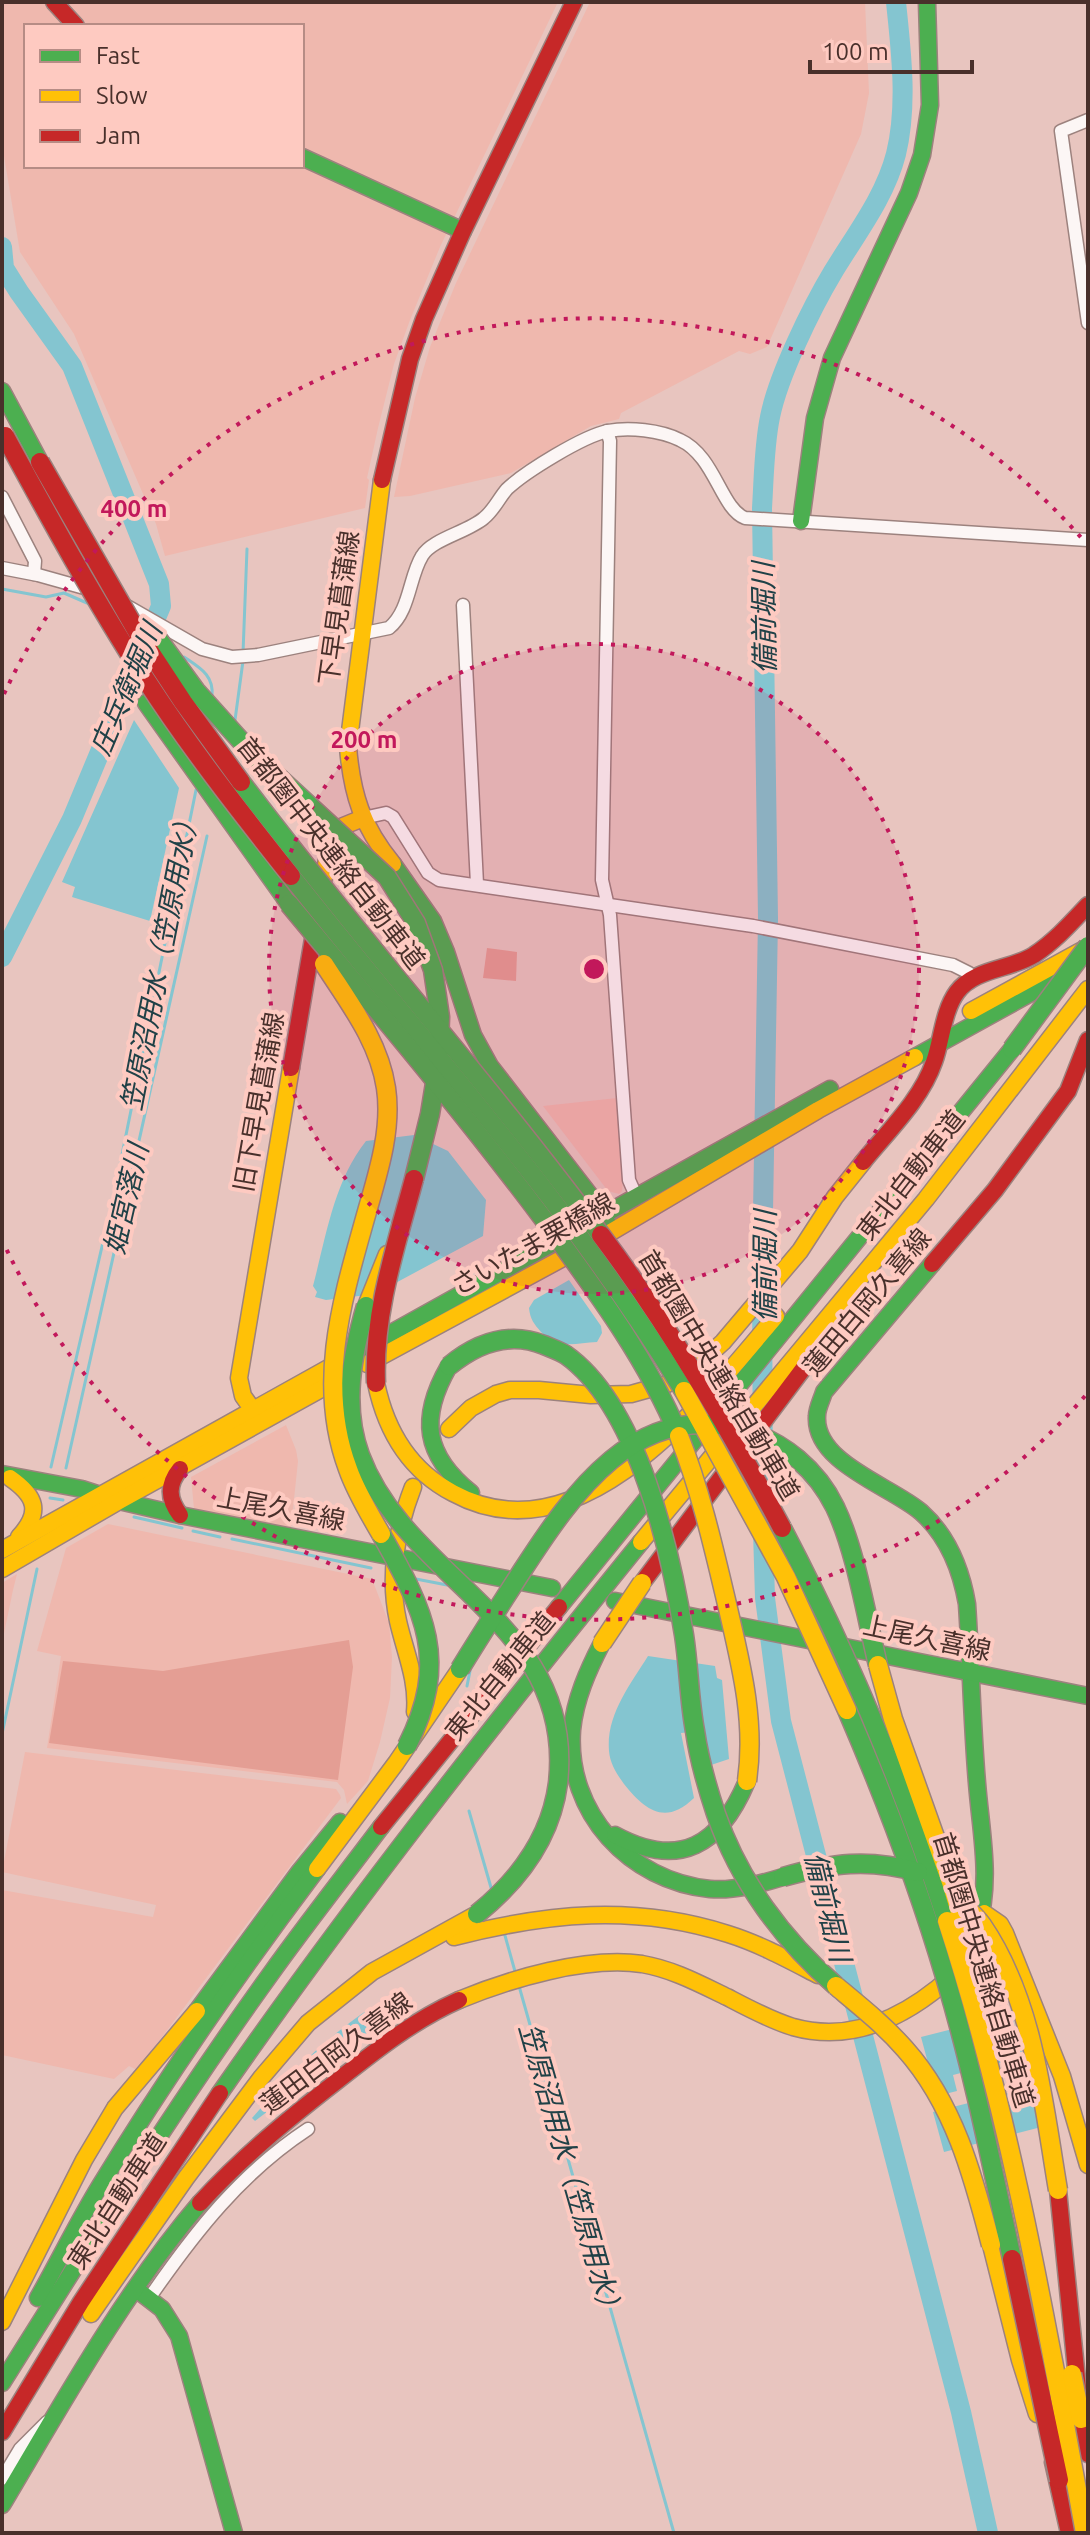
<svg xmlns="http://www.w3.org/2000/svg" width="1090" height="2535" font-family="Ubuntu,'Noto Sans JP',sans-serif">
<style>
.built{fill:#efb8ae;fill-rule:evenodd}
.green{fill:#e49e94}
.water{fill:#84c5d0}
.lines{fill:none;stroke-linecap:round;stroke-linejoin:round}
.stream{stroke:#84c5d0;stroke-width:3}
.river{stroke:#84c5d0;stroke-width:20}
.street-casing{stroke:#9c827e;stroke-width:15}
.fast-casing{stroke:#9c827e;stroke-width:19}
.slow-casing{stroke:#9c827e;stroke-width:19}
.jam-casing{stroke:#9c827e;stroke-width:19}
.street{stroke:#fcf6f5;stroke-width:12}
.fast{stroke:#4caf50;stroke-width:16}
.slow{stroke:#ffc107;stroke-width:16}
.jam{stroke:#c62828;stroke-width:16}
.fast-bridge-casing{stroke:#9c827e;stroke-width:21;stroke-linecap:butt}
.slow-bridge-casing{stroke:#9c827e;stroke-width:21;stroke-linecap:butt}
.jam-bridge-casing{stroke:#9c827e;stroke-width:21;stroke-linecap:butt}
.fast-bridge{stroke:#4caf50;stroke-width:18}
.slow-bridge{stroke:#ffc107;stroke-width:18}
.jam-bridge{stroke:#c62828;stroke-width:18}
.ring{fill:none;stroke:#c2185b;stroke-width:4;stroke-dasharray:4 8}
.labels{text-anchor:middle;stroke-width:8;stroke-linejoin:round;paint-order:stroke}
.street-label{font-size:26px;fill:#49302b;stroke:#fecac1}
.water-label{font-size:28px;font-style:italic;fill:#204147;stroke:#fecac1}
.centre{fill:#c2185b;stroke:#fecac1;stroke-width:4}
.ring-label{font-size:24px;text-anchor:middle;font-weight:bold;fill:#c2185b;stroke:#fecac1;stroke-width:8;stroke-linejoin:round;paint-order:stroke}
</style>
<rect width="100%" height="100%" fill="#e8c5bf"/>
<!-- built -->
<g class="built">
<path d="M2,2H558L440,247L410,320L394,364L378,428L367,478L369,480L365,508L165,556L156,524L74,334L20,252L2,144ZM26,26H302V166H26Z"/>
<polygon points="590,2 865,2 869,93 861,134 767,347 750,354 739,351 621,413 619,419 591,426 511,473 410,496 394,497 415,398 430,347 456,283"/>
<polygon points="617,1098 623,1179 622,1191 619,1194 608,1191 543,1106"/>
<polygon points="286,1425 296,1450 298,1461 291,1528 194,1509 191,1477"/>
<polygon points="108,1524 372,1579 389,1623 392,1657 390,1698 380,1742 368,1781 347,1804 344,1790 337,1782 47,1748 61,1656 37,1651 66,1548"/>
<polygon points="17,1574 13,1590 2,1643 2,1583"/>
<polygon points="25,1752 336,1789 340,1795 341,1798 144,2061 137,2070 129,2066 114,2079 2,2055 2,1890 153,1917 156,1905 2,1872"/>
</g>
<!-- green -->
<g class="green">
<polygon points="487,948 517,952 516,981 483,978"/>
<polygon points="349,1640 353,1667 338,1780 49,1743 63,1661 163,1671"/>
</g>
<!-- water -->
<g class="water">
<polygon points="134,720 179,788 150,921 72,897 75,887 62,882"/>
<path d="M414,1135L448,1151L486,1200L483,1236L375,1294L326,1300L315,1297L317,1292L313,1286C326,1237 334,1181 366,1141Z"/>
<path d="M569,1280L601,1326L602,1333L597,1342C575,1343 558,1350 541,1332C534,1324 530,1319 529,1308L534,1300Z"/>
<path d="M648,1656L715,1666L717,1678L722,1680L729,1759L708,1766L701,1731L681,1733L694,1798C665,1826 645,1810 624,1784C617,1774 610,1764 609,1751C606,1715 630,1685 648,1656Z"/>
<path d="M366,2011L370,2016L368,2035L255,2121L252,2118C290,2075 318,2044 366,2011Z"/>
<polygon points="1012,2014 1023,2057 953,2075 957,2091 937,2096 921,2037"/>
<polygon points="1047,2083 1057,2123 944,2152 933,2112"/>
</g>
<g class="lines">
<!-- stream -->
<g class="stream">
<polyline points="2,589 46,597 64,593 87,603"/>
<polyline points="243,653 247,549"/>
<path d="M184,657C200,668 214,675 212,696"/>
<polyline points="235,720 243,661"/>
<polyline points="51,1467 113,1199 196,790"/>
<polyline points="66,1468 207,836"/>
<polyline points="50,1498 63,1500"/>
<polyline points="134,1517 182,1528"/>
<polyline points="193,1531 220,1537"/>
<polyline points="232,1539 371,1568"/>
<polyline points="416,1579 447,1585"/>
<polyline points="467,1686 470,1671"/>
<polyline points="2,1734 37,1569"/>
<polyline points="469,1811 492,1891"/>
<polyline points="504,1932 516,1975"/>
<polyline points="519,1986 674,2533"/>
</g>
<!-- river -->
<g class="river">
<polyline points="2,247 4,268 19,292 72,366 159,584 161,606 72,819 2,957"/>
<path d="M763,1495L762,1271L768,919L762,508C764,477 764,446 770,417C778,376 812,307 833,272C856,234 885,197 896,154C908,105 901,51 896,2"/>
<polyline points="763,1531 765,1598 781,1721 961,2412 988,2533"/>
</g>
<defs>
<g id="street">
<polyline points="1088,120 1061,131 1088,323"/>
<polyline points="607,431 610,441 602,880 610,915 629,1180 637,1198"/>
<polyline points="2,497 35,561 34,574"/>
<polyline points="2,568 38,575 88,589"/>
<polyline points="463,605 477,884"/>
<path d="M127,606L202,649L232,657L258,655L389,628C410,611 409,577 422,556C432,539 468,532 484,518C494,510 499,498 507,489C525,472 583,436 608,431C629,427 660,430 680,440C715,456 721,509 745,518L1088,540"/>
<polyline points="363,818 386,813 393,817 428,873 439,880 753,926 953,965 969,973 972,978"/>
<path d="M150,2297C195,2232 241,2173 308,2129"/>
<polyline points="2,2479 20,2449 47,2422"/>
</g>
<g id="fast">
<polyline points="302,157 463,231"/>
<polyline points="2,391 40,462"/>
<polyline points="801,521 815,418 832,358 909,193 922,155 930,105 927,2"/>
<polyline points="146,703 289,904"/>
<polyline points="393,864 433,921 446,952 473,1035 490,1066 599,1207 608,1224"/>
<polyline points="915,1057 1067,973"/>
<path d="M932,1264L824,1392C822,1399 817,1408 817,1416C814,1463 891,1486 921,1512C948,1536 961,1569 967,1604C971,1664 972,1724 977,1783C981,1834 992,1880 977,1930"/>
<polyline points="366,1347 830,1089"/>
<path d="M449,1366C419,1418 424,1455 471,1493"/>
<polyline points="2,1474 82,1489 119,1501 180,1515 552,1588"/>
<polyline points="615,1601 1088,1696"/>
<polyline points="559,1607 1012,1049"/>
<path d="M602,1643C588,1670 575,1699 572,1730C566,1813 630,1881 710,1889C735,1891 760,1884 783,1877"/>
<path d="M615,1835C680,1870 720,1845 747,1781"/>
<polyline points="197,2011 300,1871 340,1822"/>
<path d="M220,2093C352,1903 495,1722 641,1542"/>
<polyline points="136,2289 162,2309 179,2336 234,2533"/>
<path d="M38,2298C59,2261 78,2222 100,2186C167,2076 240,1971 317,1869"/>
<path d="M2,2383C89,2244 176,2105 272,1972C307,1923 345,1875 381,1827"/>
<path d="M2,2505C62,2404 124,2292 200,2203"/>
</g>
<g id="slow">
<path d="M382,480L348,747C352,795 362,826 393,864"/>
<polyline points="321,893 331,837 341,827 363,818"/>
<polyline points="971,1011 1086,948"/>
<polyline points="366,1306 387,1254"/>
<polyline points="367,1364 611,1232 818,1110 915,1057"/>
<path d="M376,1383C386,1431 409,1470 453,1493C581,1563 704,1401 776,1316"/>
<polyline points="253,1410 243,1396 239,1378 291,1068"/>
<polyline points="449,1429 471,1408 496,1394 510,1390 539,1390 591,1395 631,1394 667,1384 701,1362 723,1342 800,1251 835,1197 863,1162"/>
<path d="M10,1478C36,1496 42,1512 19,1537"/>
<path d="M413,1487C396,1531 388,1575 398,1621C405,1652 418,1680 415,1712"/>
<polyline points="641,1542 926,1199 1088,989"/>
<polyline points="2,1550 341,1361"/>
<polyline points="2,1569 119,1501 341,1378"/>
<polyline points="317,1869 396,1763 460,1669"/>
<polyline points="984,1913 1000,1924 1005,1933 1062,2076 1088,2165"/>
<path d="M454,1937C548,1913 634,1904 728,1934C760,1944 789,1960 818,1975"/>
<path d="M459,2000C510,1979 586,1956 642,1964C672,1969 700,1984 727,1997C748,2008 770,2020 793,2027C854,2044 909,2015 953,1975"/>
<polyline points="991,2245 1020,2360 1037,2414"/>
<polyline points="91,2314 186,2178 261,2078 308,2023 372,1972 477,1914"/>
<polyline points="2,2322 84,2160 115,2108 197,2011"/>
</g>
<g id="jam">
<polyline points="54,2 76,26"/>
<polyline points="382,480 410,359 424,319 463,231 574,2"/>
<polyline points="291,1068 315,927"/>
<path d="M863,1162C888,1131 921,1100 934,1062C942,1040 943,1011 957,992C975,968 1010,970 1034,955C1055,941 1071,923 1088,905"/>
<polyline points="932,1264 995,1190 1068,1091 1088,1040"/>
<path d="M180,1469C167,1485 168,1499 180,1515"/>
<polyline points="642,1583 809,1361"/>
<polyline points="381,1827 559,1607"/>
<polyline points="1058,2190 1081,2419 1088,2454"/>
<path d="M200,2203C242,2157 288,2119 337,2081C375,2051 414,2020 459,2000"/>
<polyline points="2,2432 81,2302 220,2093"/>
<polyline points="1053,2462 1069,2533"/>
</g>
</defs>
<!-- street casing -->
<use href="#street" class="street-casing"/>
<!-- fast casing -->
<use href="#fast" class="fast-casing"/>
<!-- slow casing -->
<use href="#slow" class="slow-casing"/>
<!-- jam casing -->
<use href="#jam" class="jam-casing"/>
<!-- street -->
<use href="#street" class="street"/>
<!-- fast -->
<use href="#fast" class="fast"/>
<!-- slow -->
<use href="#slow" class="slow"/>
<!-- jam -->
<use href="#jam" class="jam"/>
<defs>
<g id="fast-bridge">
<polyline points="158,639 196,691 250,751 387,877 416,923 433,970 440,1017 438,1065 430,1114 414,1179"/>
<path d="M241,782C357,936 486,1080 601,1235"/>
<path d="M291,876C425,1045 572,1207 684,1391"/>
<path d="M289,904C377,1010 466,1115 548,1225C597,1292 647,1359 679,1436"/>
<polyline points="1012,1049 1088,946"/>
<path d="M366,1306C352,1355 342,1406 360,1455C407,1582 576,1623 558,1783C551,1838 519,1880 477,1914"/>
<path d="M449,1366C477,1343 509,1331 544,1345C551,1348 560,1351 566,1355C638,1406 671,1552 684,1635C689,1667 689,1699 695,1731C699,1759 707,1787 716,1814C739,1881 783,1940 836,1986"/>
<path d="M782,1528C848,1654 903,1785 947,1921"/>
<path d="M381,1534C425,1612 450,1661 407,1746"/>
<path d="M460,1669C480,1636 501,1604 522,1571C572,1494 636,1399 744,1430C784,1442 817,1470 835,1507C856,1551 866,1616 878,1665"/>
<path d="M847,1710C885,1798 919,1888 946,1980C973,2071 992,2166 1012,2259"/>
<path d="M783,1877C832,1863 868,1858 918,1872"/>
</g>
<g id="slow-bridge">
<path d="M324,964C349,1003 379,1041 386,1088C392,1128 379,1170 368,1208C344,1294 315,1381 348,1469C356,1492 369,1513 381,1534"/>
<polyline points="684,1391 786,1577 847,1710"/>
<path d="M679,1436C700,1489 713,1545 726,1600C740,1661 756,1719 747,1781"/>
<polyline points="602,1643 642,1583"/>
<polyline points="878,1665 893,1719 951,1882 991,2017"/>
<path d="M957,1898C965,1907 975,1915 982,1925C1034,2001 1043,2102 1058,2190"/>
<path d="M947,1921C1012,2120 1047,2328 1085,2533"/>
<path d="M836,1986C860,2006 884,2025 905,2049C954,2104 973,2175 991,2245"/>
<polyline points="1072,2374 1081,2419"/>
</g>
<g id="jam-bridge">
<path d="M5,436C50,519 95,601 146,680C190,748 241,813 291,876"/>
<polyline points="40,462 139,635 183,702 241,782"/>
<path d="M601,1235C670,1327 728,1427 782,1528"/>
<path d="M376,1383C373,1313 396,1246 414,1179"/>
<polyline points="1012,2259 1059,2480"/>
</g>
</defs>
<!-- fast-bridge casing -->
<use href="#fast-bridge" class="fast-bridge-casing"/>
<!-- slow-bridge casing -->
<use href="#slow-bridge" class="slow-bridge-casing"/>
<!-- jam-bridge casing -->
<use href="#jam-bridge" class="jam-bridge-casing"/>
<!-- fast-bridge -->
<use href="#fast-bridge" class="fast-bridge"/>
<!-- slow-bridge -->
<use href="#slow-bridge" class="slow-bridge"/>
<!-- jam-bridge -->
<use href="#jam-bridge" class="jam-bridge"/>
</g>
<!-- distance rings -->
<circle cx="594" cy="969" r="325" fill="#c2185b" fill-opacity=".12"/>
<g class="ring">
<circle cx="594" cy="969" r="325"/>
<path d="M1085 1396A651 651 0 0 1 4 1244M4 694A651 651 0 0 1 1085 542"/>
</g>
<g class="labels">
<!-- street labels -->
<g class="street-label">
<text transform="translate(339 608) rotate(-82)" y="9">下早見菖蒲線</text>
<text transform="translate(331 853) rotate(52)" y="9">首都圏中央連絡自動車道</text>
<text transform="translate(259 1102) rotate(-80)" y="9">旧下早見菖蒲線</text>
<text transform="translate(911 1175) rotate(-52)" y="9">東北自動車道</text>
<text transform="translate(533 1244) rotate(-29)" y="9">さいたま栗橋線</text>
<text transform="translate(867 1302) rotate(-50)" y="9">蓮田白岡久喜線</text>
<text transform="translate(719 1375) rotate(59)" y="9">首都圏中央連絡自動車道</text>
<text transform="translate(281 1509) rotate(11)" y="9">上尾久喜線</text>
<text transform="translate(927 1638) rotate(12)" y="9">上尾久喜線</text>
<text transform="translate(500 1676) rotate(-51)" y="9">東北自動車道</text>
<text transform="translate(984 1970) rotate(73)" y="9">首都圏中央連絡自動車道</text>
<text transform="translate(336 2053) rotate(-37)" y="9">蓮田白岡久喜線</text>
<text transform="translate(117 2201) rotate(-57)" y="9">東北自動車道</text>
</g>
<!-- water labels -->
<g class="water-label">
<text transform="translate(764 618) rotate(-91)" y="10">備前堀川</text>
<text transform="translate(126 689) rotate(-67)" y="10">庄兵衛堀川</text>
<text transform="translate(160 959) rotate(-79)" y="10">笠原沼用水（笠原用水）</text>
<text transform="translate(126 1199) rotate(-77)" y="10">姫宮落川</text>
<text transform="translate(765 1266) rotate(-90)" y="10">備前堀川</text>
<text transform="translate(828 1907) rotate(76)" y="10">備前堀川</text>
<text transform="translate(571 2172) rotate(74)" y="10">笠原沼用水（笠原用水）</text>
</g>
</g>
<circle cx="594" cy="969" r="12" class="centre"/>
<g class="ring-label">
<text x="134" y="517">400 m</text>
<text x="364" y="748">200 m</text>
</g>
<!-- border -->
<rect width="1090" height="2535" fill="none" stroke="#49302b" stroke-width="8"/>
<!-- legend -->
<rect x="24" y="24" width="280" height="144" fill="#fecac1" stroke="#b68c85" stroke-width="2"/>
<rect x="40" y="50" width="40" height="12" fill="#4caf50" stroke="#b68c85" stroke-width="2"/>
<text x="96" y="64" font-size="24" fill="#49302b">Fast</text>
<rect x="40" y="90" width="40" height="12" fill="#ffc107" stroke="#b68c85" stroke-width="2"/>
<text x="96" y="104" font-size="24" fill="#49302b">Slow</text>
<rect x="40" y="130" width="40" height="12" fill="#c62828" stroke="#b68c85" stroke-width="2"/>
<text x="96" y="144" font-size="24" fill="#49302b">Jam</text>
<!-- scale -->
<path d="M810 60v12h162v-12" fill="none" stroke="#49302b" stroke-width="4"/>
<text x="822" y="60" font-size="24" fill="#49302b" stroke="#fecac1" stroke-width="6" paint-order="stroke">100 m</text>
</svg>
